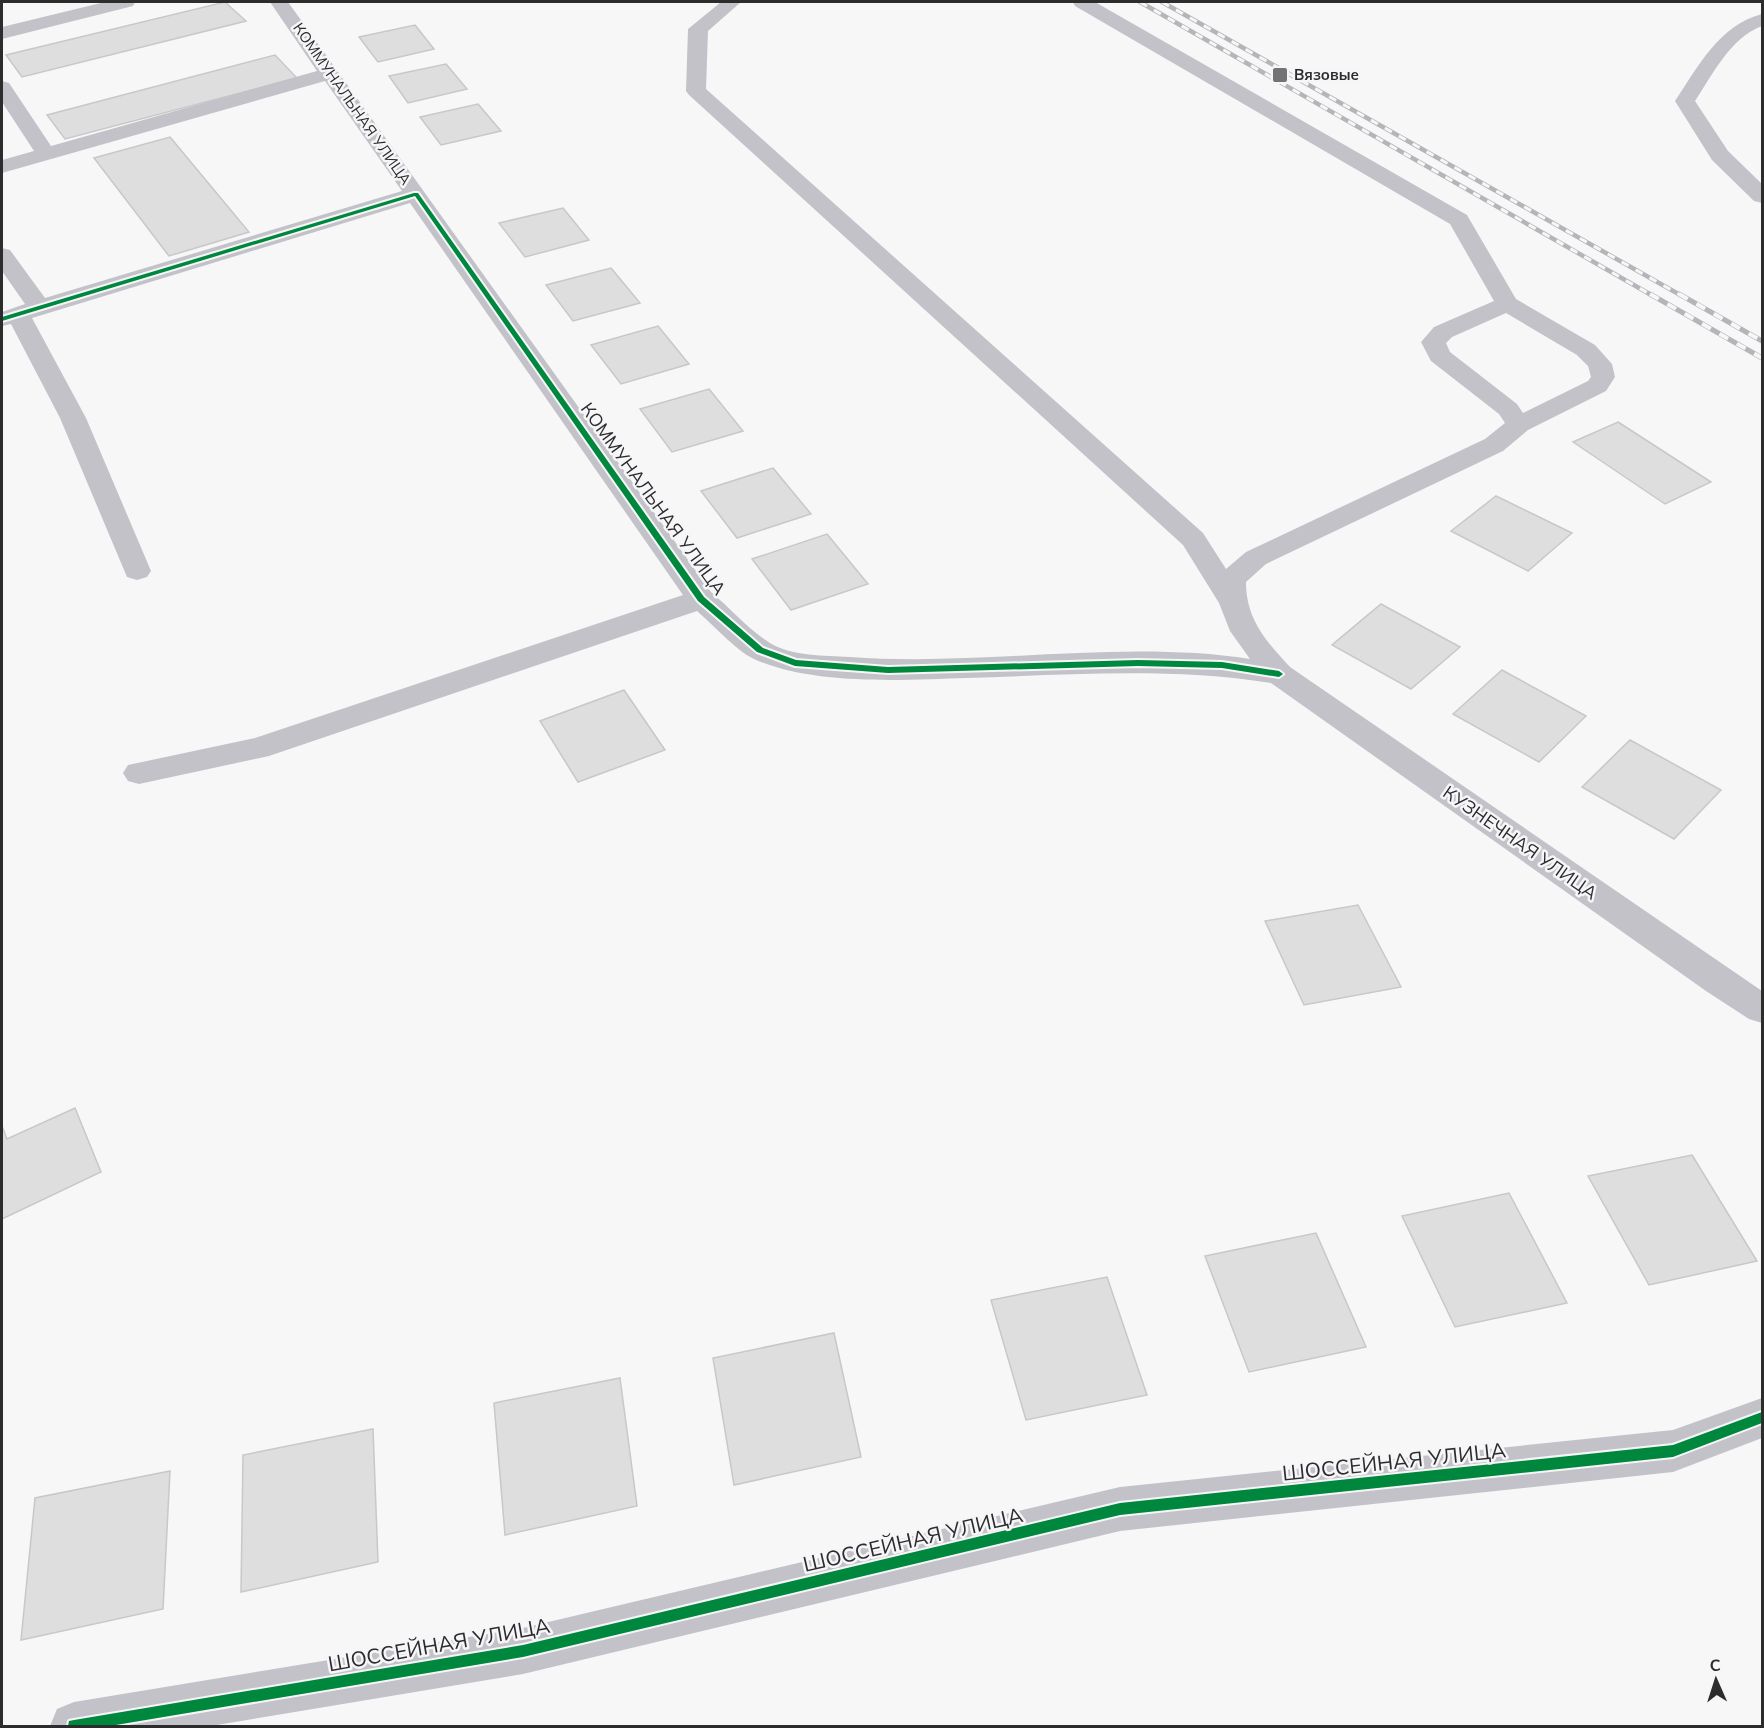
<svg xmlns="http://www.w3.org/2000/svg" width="1764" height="1728" font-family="Mulish,sans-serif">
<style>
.building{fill:#dededf;stroke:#c8c8c9;stroke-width:1.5}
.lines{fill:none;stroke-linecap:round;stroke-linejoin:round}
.minor{fill:#c3c2c9;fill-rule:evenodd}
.rail-far1-casing{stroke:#b5b5b9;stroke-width:4.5}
.rail-casing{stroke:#b5b5b9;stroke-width:5}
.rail-far1{stroke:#f6f6f9;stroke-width:3;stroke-dasharray:8;stroke-linecap:butt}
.rail{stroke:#f6f6f9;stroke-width:4;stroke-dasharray:10;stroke-linecap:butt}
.cycleway-casing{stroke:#f6f6f9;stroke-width:4}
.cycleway{fill:#00873e;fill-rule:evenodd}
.poi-dot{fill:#737374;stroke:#f6f6f9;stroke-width:2}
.labels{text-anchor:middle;stroke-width:5;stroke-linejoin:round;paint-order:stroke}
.far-poi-label{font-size:15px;font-weight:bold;fill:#2c2c2d;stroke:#f6f6f9;text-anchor:start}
.far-street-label{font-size:15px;fill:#2c2c2d;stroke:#f6f6f9}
.street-label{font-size:18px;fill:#2c2c2d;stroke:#f6f6f9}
.near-street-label{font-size:21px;fill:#2c2c2d;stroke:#f6f6f9}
</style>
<rect width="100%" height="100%" fill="#f7f7f8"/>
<!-- building -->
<g class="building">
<polygon points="225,2 246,21 22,77 6,55"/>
<polygon points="415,25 434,49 378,62 359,37"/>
<polygon points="275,55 297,78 65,139 47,115"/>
<polygon points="446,64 467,89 408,103 389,76"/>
<polygon points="478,104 501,131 441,145 420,117"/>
<polygon points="170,137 249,232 169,256 94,158"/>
<polygon points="563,208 589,240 525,257 499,223"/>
<polygon points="611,268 640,303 573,321 546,285"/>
<polygon points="658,326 689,364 621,384 591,345"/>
<polygon points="709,389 743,431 672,452 640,409"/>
<polygon points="1618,422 1711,482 1665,504 1573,442"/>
<polygon points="773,468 811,514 737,538 701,491"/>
<polygon points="1496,496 1572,533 1528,571 1451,531"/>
<polygon points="827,534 868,584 791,610 752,559"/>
<polygon points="1381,604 1460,647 1411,689 1332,645"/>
<polygon points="1502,670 1586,716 1539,762 1453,714"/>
<polygon points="624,690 665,750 578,782 540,721"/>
<polygon points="1630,740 1721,790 1674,839 1582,787"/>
<polygon points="1358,905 1401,987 1304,1005 1265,921"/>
<polygon points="75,1108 101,1172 2,1219 2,1126 7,1139"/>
<polygon points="1692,1155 1757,1261 1649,1285 1588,1176"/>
<polygon points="1509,1193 1567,1303 1455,1327 1402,1216"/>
<polygon points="1316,1233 1366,1347 1249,1372 1205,1256"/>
<polygon points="1107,1277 1147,1395 1026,1420 991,1300"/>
<polygon points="834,1333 861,1457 734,1485 713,1358"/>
<polygon points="620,1378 637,1506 505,1535 494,1403"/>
<polygon points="373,1429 378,1562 241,1592 243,1455"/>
<polygon points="170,1471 163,1609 21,1640 35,1498"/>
</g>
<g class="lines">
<!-- minor -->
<g class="minor">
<polygon points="105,2 135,2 133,6 2,39 2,27"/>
<path d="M270,2H288L711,592C730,608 749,630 770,643C793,657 824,655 850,657C981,667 1120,639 1250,659L1230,631L1219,603L1183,545L689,95L686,91L688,29L721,2H741L708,31L706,89L1203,533L1226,569L1246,552L1485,439L1505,423L1499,414L1431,361L1421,342L1434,327L1494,301L1450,224L1075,6L1073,2H1095L1467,215L1516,299L1595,345L1612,364L1615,377L1606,391L1528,430L1503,451L1266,564L1246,582C1246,619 1266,641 1290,667L1762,991V1023L1749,1019L1706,991L1271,683C1170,667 1068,675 967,678C903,680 810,686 752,658C736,650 711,623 697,611L269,756L139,784L128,781L123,773L128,765L255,738L683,595L410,203L32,318L86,418L151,571L147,577L137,580L127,577L60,418L11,324L2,326V312L25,304L2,271V248L10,250L45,298L402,191L325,81L2,173V160L34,151L2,102V81L9,83L51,146L317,71ZM1506,313L1577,355L1588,366L1591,377L1588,381L1523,413L1517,404L1450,352L1446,343L1452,337Z"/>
<path d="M1762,14V26C1730,38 1713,74 1695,101L1728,151L1762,184V203L1754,201L1712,160L1675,101C1698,67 1719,25 1762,14Z"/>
<polygon points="1762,1398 1762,1438 1673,1472 1120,1531 523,1674 211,1726 50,1726 57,1709 74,1702 523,1628 1120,1487 1673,1430"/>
</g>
<defs>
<g id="rail-far1">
<polyline points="1140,2 1653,296"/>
<polyline points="1162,2 1682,296"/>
</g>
<g id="rail">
<polyline points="1650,294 1762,358"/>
<polyline points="1679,294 1762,341"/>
</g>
</defs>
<!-- rail-far1 casing -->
<use href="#rail-far1" class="rail-far1-casing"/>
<!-- rail casing -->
<use href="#rail" class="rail-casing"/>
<!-- rail-far1 -->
<use href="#rail-far1" class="rail-far1"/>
<!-- rail -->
<use href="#rail" class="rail"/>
<defs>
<g id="cycleway">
<polygon points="414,193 418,193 704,597 763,648 796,660 888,667 1138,660 1222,662 1279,671 1283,674 1279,677 1222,668 1138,666 888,673 795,666 757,652 698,601 415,196 2,321 2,317"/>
<polygon points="1762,1412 1762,1423 1673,1457 1120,1515 523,1657 110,1726 68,1726 69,1721 74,1720 523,1645 1120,1503 1673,1445"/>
</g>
</defs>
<!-- cycleway casing -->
<use href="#cycleway" class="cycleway-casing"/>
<!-- cycleway -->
<use href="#cycleway" class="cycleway"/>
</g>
<!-- markers -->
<rect class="poi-dot" x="1272" y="67" width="16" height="16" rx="3"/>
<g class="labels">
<!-- far-poi labels -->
<g class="far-poi-label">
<text x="1294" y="80">Вязовые</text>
</g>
<!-- far-street labels -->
<g class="far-street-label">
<text transform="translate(352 104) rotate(55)" y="5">КОММУНАЛЬНАЯ УЛИЦА</text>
</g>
<!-- street labels -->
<g class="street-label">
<text transform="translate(653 499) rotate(54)" y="6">КОММУНАЛЬНАЯ УЛИЦА</text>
<text transform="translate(1520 843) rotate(35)" y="6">КУЗНЕЧНАЯ УЛИЦА</text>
</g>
<!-- near-street labels -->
<g class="near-street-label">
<text transform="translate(1394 1462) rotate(-6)" y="7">ШОССЕЙНАЯ УЛИЦА</text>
<text transform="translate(913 1540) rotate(-13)" y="7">ШОССЕЙНАЯ УЛИЦА</text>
<text transform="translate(439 1645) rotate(-10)" y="7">ШОССЕЙНАЯ УЛИЦА</text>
</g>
</g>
<!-- border -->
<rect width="1764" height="1728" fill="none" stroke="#2c2c2d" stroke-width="6"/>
<!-- north arrow -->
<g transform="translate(1716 1680) rotate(357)" stroke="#f6f6f9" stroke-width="4.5" paint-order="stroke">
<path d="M0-4.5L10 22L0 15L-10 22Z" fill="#2c2c2d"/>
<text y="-9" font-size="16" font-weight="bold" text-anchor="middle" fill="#2c2c2d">С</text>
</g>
</svg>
